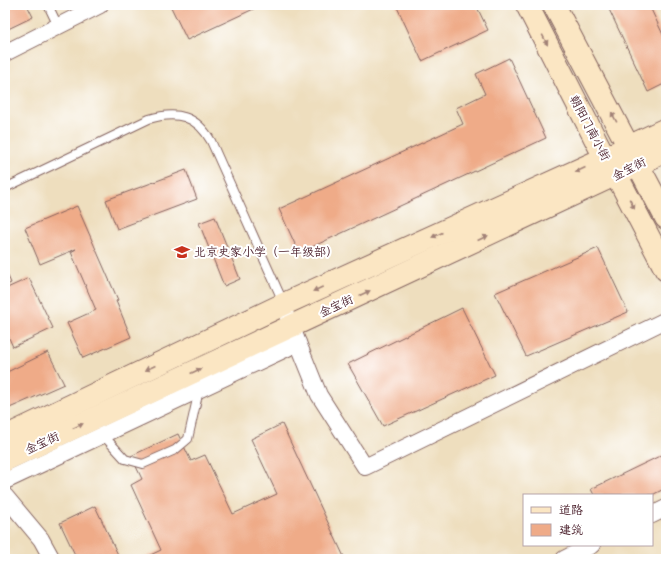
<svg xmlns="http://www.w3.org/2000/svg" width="671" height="564" font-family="Dekko,'LXGW WenKai TC',sans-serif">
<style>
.building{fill:#efab88}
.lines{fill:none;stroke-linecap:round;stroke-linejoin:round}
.service-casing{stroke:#83625e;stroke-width:10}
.minor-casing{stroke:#83625e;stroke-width:18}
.secondary-casing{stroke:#83625e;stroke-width:24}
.service{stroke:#fff;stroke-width:8}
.minor{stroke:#fff;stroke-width:16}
.secondary{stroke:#fbe6c3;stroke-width:22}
.oneway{fill:#a28277}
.labels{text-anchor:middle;stroke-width:4;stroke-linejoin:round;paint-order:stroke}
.street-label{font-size:12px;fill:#4a1f2b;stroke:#fff}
.poi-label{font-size:12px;fill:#4a1f2b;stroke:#fff;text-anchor:start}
</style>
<rect width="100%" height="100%" fill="#fff"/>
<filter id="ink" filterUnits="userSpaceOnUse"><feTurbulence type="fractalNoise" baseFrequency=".025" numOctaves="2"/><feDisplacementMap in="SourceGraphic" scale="8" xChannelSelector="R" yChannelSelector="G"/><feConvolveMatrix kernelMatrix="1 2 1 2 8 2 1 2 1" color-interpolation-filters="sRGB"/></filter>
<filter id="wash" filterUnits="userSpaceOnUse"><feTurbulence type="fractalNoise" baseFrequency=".012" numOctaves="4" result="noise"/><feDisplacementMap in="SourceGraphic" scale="16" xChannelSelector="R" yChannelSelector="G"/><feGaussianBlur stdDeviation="0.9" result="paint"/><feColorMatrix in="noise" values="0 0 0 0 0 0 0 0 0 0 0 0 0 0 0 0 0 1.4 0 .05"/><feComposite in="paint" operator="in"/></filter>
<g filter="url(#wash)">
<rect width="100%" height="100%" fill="#eedebe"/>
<g id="blocks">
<!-- building -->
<g class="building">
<polygon points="5,5 27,5 33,17 6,30"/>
<polygon points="170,5 262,5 187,40"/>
<polygon points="396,5 476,5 488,30 422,61"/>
<polygon points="607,5 649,5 666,41 666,83 648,92"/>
<polygon points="509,58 546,138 299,253 279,209 463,124 456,108 485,94 476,74"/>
<polygon points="186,170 197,199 117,229 106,200"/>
<polygon points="77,206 118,300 116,301 131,337 83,358 67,323 96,310 71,252 76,249 40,264 25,228"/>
<polygon points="215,217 240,279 224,286 199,223"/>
<polygon points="598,248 628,312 526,356 495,293"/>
<polygon points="5,269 11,283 5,286"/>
<polygon points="29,278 53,328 13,347 5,329 5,289"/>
<polygon points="462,308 495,375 383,426 348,364"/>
<polygon points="48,352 64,384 5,410 5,373"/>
<polygon points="282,424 345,559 142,559 161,550 131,485 142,479 131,456 178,434 191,461 205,455 233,514 277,494 251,439"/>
<polygon points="666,453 666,488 652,495 594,495 591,489"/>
<polygon points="95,506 120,559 77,559 60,523"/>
</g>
</g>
</g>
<g filter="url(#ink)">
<use href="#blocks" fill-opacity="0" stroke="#83625e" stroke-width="1"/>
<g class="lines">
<defs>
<g id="service">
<polyline points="48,5 58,26"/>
<path d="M5,188L149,119C177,111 196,115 211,141L284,304"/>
<polyline points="103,435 125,459 143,464 175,450 188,439 199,390"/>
</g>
<g id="minor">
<polyline points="5,53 100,5"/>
<polyline points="288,318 319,395 365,467 666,320"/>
<polyline points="5,481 298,343"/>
<polyline points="5,496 41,539 52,559"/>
<polyline points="652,515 666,508"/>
<polyline points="564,559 592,545"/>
</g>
<g id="secondary">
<polyline points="527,5 605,158 617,176 666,270"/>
<polyline points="554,5 666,218"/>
<polyline points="5,437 284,304 605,158 666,129"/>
<polyline points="5,460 666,151"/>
</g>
</defs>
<!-- service casing -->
<use href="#service" class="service-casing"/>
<!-- minor casing -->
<use href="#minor" class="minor-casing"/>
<!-- secondary casing -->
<use href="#secondary" class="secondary-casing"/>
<!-- service -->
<use href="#service" class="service"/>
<!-- minor -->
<use href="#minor" class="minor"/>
<!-- secondary -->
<use href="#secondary" class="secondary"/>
</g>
<!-- one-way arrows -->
<defs><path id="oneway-solid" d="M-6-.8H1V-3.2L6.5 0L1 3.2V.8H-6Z"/></defs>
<g class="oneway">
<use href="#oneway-solid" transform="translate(545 40) rotate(63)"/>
<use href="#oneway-solid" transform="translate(614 117) rotate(-118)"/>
<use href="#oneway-solid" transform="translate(580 170) rotate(156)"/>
<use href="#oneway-solid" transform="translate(632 204) rotate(63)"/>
<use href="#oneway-solid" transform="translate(437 235) rotate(156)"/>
<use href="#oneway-solid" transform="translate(483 238) rotate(-25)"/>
<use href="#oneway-solid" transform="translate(318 289) rotate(156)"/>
<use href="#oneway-solid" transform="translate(365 293) rotate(-25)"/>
<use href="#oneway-solid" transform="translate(150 368) rotate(155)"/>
<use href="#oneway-solid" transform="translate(196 371) rotate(-25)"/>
<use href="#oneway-solid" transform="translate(78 426) rotate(-25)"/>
</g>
</g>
<!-- icons -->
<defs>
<symbol id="school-bare" viewBox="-9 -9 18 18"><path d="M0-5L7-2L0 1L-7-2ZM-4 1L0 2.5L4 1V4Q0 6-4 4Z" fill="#c8321e" stroke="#fff" stroke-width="2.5" paint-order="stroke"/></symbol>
</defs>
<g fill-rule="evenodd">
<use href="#school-bare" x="171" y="241" width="22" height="22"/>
</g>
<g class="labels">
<!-- street labels -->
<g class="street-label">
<text transform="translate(590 128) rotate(62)" y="4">朝阳门南小街</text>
<text transform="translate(629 169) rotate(-27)" y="4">金宝街</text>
<text transform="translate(336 306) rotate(-25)" y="4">金宝街</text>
<text transform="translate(42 443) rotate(-25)" y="4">金宝街</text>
</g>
<!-- poi labels -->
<g class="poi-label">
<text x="194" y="256">北京史家小学（一年级部）</text>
</g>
</g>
<!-- margin -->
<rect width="671" height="564" fill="none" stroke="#fff" stroke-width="20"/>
<!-- legend -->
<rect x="523" y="494" width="130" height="52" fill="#ffffff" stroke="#b7a5aa"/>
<rect x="531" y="507" width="20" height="6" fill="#fbe6c3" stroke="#b7a5aa"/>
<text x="559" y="514" font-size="12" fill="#4a1f2b">道路</text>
<rect x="531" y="524" width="20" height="12" fill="#efab88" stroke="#b7a5aa"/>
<text x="559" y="534" font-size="12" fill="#4a1f2b">建筑</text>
</svg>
